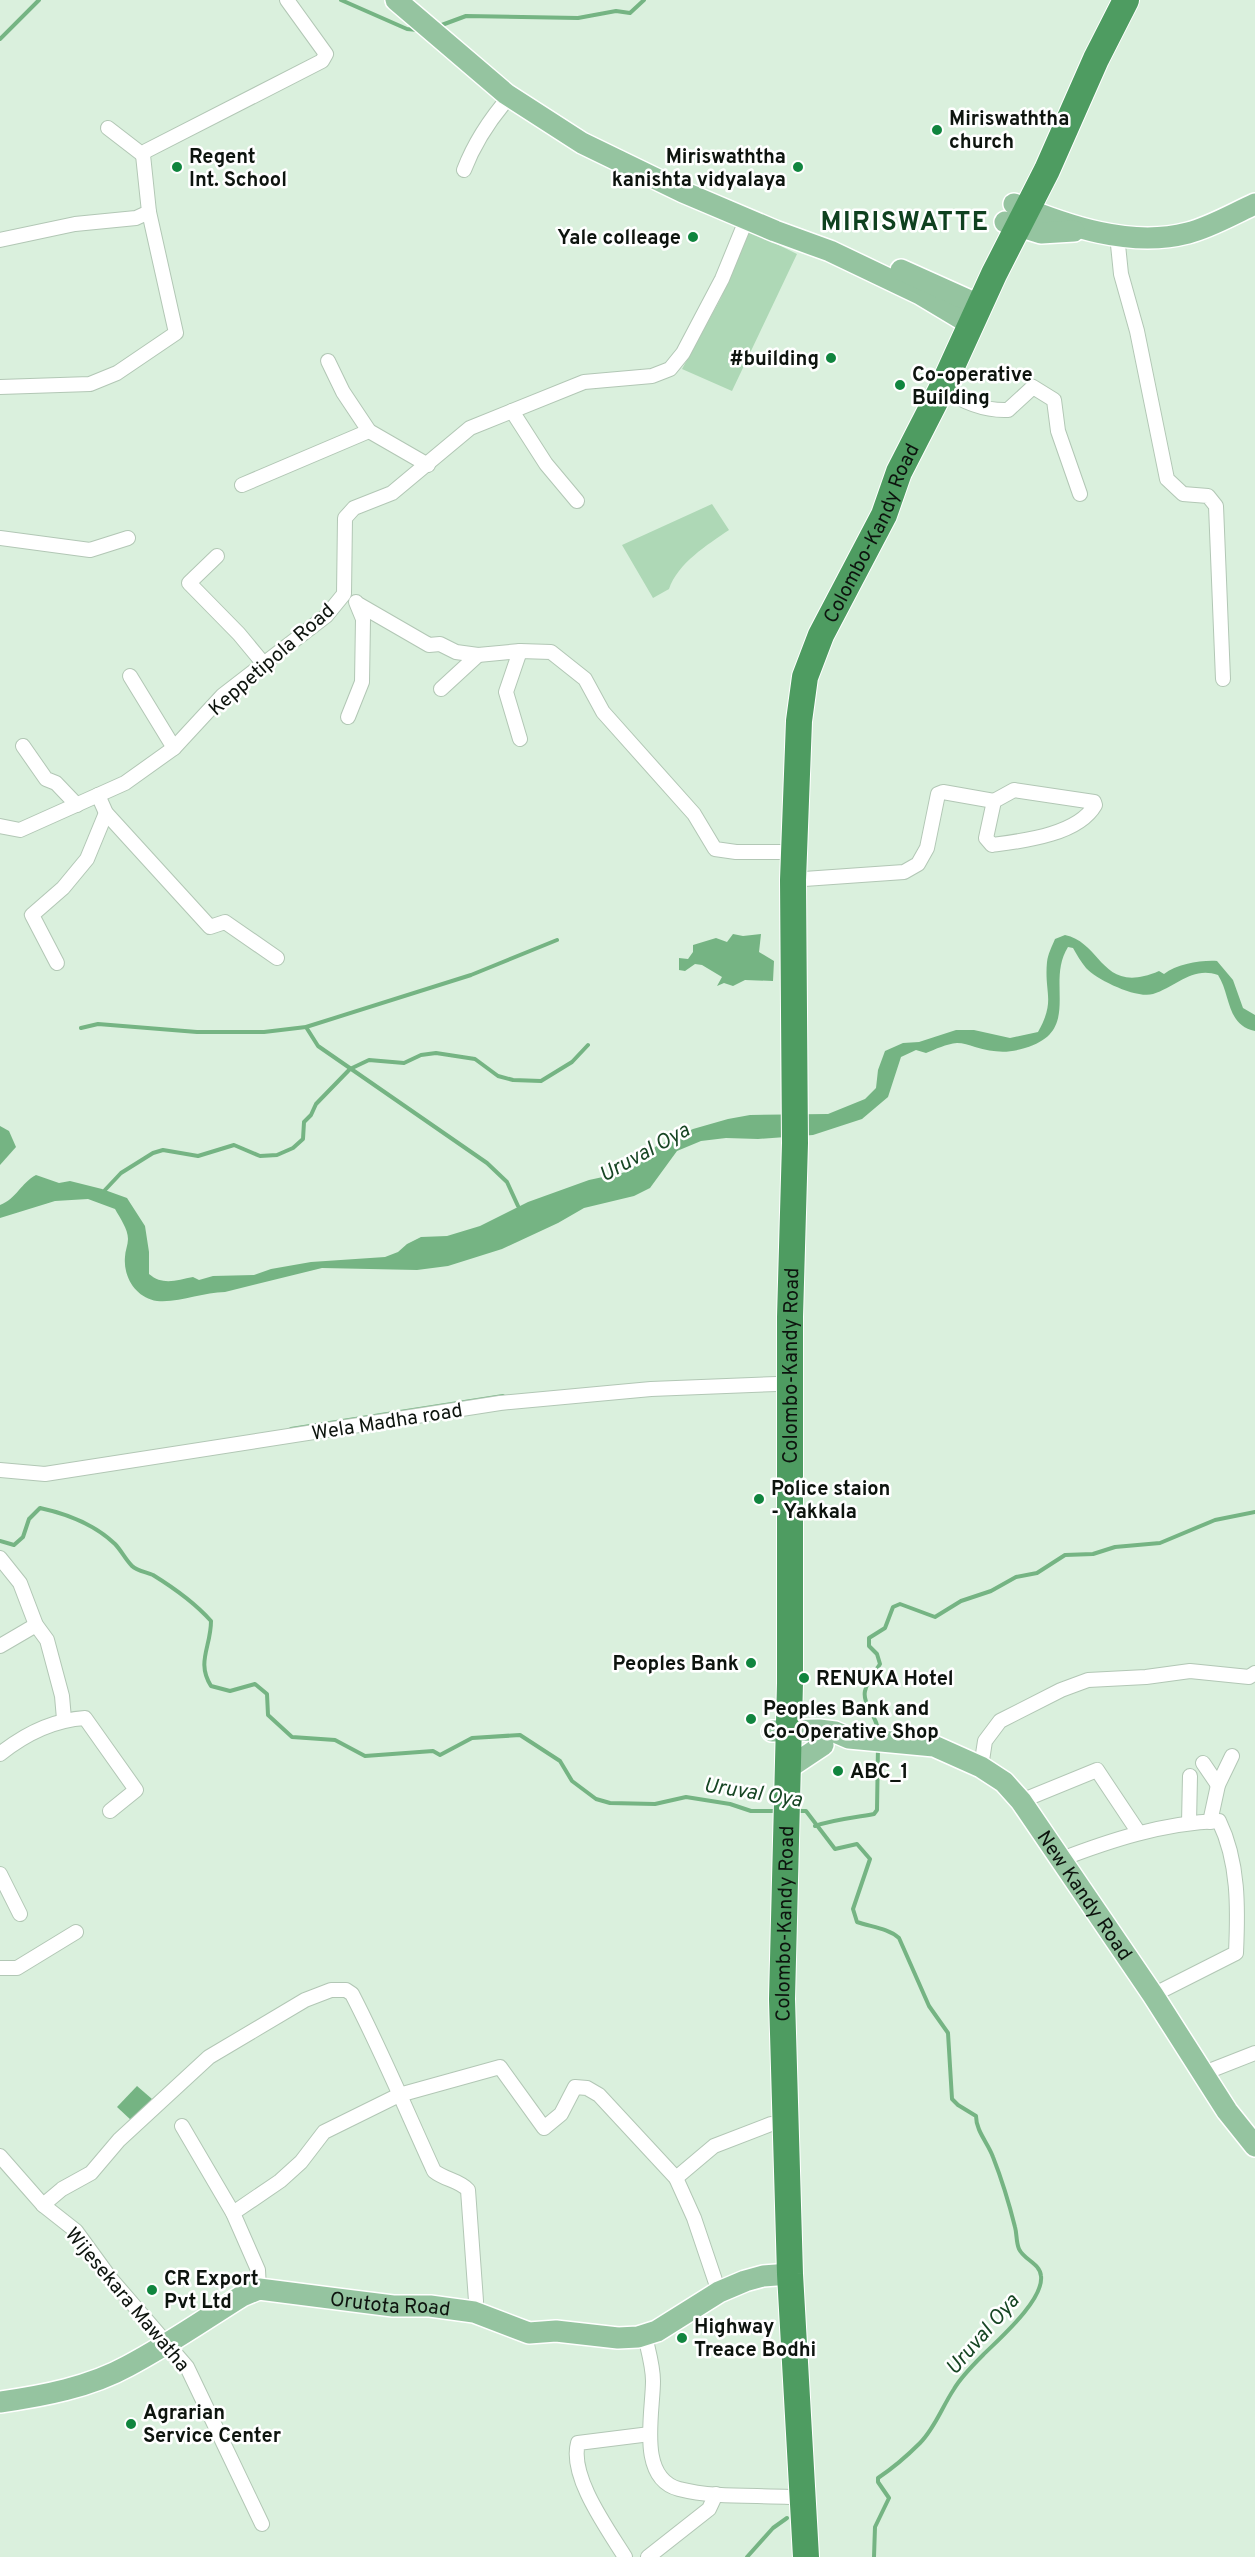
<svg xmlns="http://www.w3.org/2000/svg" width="1255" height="2557" font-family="Overpass,sans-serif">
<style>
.green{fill:#aed8b6}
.water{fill:#75b483}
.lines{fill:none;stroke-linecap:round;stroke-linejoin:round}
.stream{stroke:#75b483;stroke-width:4}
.street-casing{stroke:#b2c7b5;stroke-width:16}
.primary-casing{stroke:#fff;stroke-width:24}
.highway-casing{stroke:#fff;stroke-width:28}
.street{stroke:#fff;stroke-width:14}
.primary{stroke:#95c4a0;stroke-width:21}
.highway{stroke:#4e9c61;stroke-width:26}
.poi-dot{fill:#10853e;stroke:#fff;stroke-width:2}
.labels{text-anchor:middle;stroke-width:5;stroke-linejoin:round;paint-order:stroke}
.poi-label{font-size:20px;font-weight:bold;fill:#0d140e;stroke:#fff;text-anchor:start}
.street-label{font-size:20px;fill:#0d140e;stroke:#fff}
.water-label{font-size:21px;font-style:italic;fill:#174624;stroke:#fff}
.district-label{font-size:26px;font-weight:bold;letter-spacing:1.5px;fill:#0f411f;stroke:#fff}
</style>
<rect width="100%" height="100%" fill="#daf0dd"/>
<!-- green -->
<g class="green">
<polygon points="748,230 797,254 732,391 682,369 721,298"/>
<path d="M712,504L729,530C707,545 678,563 669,589L653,598L622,545Z"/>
</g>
<!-- water -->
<g class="water">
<polygon points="733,934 743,936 761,934 759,952 774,961 773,981 745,980 733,986 724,983 717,986 722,977 702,965 695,964 685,971 679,970 679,958 688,959 693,952 693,945 716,938 727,942"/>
<path d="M1065,935C1103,943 1101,996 1159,971L1164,974C1177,964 1201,960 1217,961L1233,980L1243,1008L1255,1015V1031C1226,1025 1231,995 1218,975C1192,966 1176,987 1153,994C1137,999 1097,980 1086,968C1081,962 1077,955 1073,948L1068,947C1045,983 1083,1031 1025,1048C1006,1054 993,1052 975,1047C969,1045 963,1043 957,1043C946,1044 936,1049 926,1053L916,1050L901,1057L888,1097L862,1119L813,1135L758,1139L726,1138L701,1141L677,1151L650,1188L634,1196L584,1208L558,1223L502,1249L448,1266L417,1270L322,1268L225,1292C203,1292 180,1303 157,1301C136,1298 123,1277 125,1257C125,1251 128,1245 128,1239C128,1229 120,1218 115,1209L88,1199L55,1201L0,1218V1205C16,1199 21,1183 36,1175L59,1183L70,1181L102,1189L127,1198L145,1226L149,1252V1274C163,1286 177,1280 193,1277L199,1280L213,1276L254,1275L271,1269L311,1262L385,1257L398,1252L407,1244L421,1237L447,1236L480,1226L528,1202L589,1180L626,1172L643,1161L655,1147L693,1129L728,1119L750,1115L828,1114L865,1099L876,1088L878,1070L885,1051L903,1043L919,1042L956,1030H974L1010,1038L1038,1032C1056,1000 1044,994 1047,962C1048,954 1052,946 1055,939Z"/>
<polygon points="0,1126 9,1131 16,1147 0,1165"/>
<polygon points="137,2086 152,2099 132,2121 117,2107"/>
</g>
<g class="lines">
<!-- stream -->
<g class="stream">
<polyline points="341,0 407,29 418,30"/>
<polyline points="439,26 466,16 578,18 616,11 630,13 644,0"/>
<polyline points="0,39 39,0"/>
<polyline points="306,1027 318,1046 487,1163 507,1182 518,1206"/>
<polyline points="81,1028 98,1024 197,1032 264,1032 306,1027 471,975 557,940"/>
<polyline points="105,1190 121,1173 153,1153 163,1150 198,1156 234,1145 260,1156 277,1155 293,1148 303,1139 304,1122 311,1115 316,1104 350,1069 369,1060 404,1063 421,1055 436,1053 475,1059 498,1076 513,1080 541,1081 572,1062 588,1045"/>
<polyline points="291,1429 503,1396"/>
<path d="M0,1541L14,1545L23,1537L29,1519L40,1508C68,1514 94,1524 115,1544C121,1550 125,1559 132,1566C137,1571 146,1572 153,1575C174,1588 195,1603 211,1621C211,1647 196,1662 211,1686L230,1691L255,1684L267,1694L268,1715L292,1737L335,1740L365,1756L433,1751L440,1755L472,1738L520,1735L560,1761L572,1781L596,1799L610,1803L655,1804L686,1797L730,1804L751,1811H779"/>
<path d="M878,1733C879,1718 862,1705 865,1691C867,1682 875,1672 880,1664L877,1654L869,1646V1638L885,1628L893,1607L900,1604L935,1617L961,1601L991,1591L1016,1577L1037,1573L1065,1555L1093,1554L1115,1547L1160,1543L1215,1520L1255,1512"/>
<path d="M795,1811H806L835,1849L857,1844L870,1859L853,1909L857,1922C871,1927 888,1928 899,1938L929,2006L948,2033L952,2099L958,2105L976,2116C976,2131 988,2143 993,2157C1002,2180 1009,2203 1015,2227C1017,2234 1016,2242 1019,2249C1024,2260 1040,2263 1041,2276C1044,2300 999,2339 983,2355C973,2365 961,2377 954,2389C942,2407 935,2428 920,2443C907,2456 893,2468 878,2478V2482L889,2498L875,2527L874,2557"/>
<path d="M815,1826C835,1819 854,1818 874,1814L877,1810L878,1746"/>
<polyline points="747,2557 773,2528 787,2518"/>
</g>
<defs>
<g id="street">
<polyline points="108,128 143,155"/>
<path d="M464,170C475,141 490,119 510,96"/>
<polyline points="1117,235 1121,274 1137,331 1167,479 1183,494 1208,496 1216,506 1223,679"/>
<polyline points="0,240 75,224 136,218 149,212 143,155 146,151 322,61 326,54 287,0"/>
<polyline points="328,361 343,392 369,431 428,465"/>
<polyline points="0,387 90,384 117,373 176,333 149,212"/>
<path d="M942,388C961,401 985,411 1008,410L1033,387L1054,400L1058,431L1080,494"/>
<polyline points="512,411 546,464 577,501"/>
<polyline points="242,485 369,431"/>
<polyline points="0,538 90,550 128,538"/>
<polyline points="217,556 189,583 239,634 263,663"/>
<polyline points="358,604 429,645 440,644 456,652 478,655 520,651 551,652 585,679 603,712 694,814 715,849 736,852 780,852"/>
<polyline points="130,676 174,748"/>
<polyline points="441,689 478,655"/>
<polyline points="348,717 362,682 363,619 356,602"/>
<polyline points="520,739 506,692 520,651"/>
<polyline points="23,746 46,779 56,783 77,805"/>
<path d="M1014,790L1094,802L1095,805C1078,835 1022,841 992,845L986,838L994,801Z"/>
<polyline points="98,795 106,813 210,927 225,922 277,958"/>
<polyline points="0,826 20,830 125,783 174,748 223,695 326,616 344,594 345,518 354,508 392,493 470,428 584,382 652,376 670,369 683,353 722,279 747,218"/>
<polyline points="790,880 904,872 918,864 927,848 938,794 943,792 994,801"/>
<polyline points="57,963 32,915 63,888 87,859 106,813"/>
<polyline points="0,1470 45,1474 500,1403 651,1389 777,1384"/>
<polyline points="0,1558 20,1583 36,1625 47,1640 62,1696 64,1719"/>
<polyline points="0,1646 36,1625"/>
<path d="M0,1754C25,1734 53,1720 85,1718L136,1790L110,1811"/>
<polyline points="1203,1763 1218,1785"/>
<polyline points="981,1767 985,1741 1000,1721 1061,1690 1088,1680 1146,1677 1190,1671 1249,1677 1255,1673"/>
<polyline points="1021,1801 1097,1770 1139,1833"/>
<polyline points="1210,1822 1218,1785 1232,1756"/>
<polyline points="1189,1823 1190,1776"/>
<path d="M1059,1860C1111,1840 1163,1823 1219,1821C1239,1862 1238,1909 1236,1953L1153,1995"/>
<polyline points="0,1874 20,1914"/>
<polyline points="0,1968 17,1968 76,1932"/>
<polyline points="1204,2073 1255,2053"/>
<polyline points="182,2126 233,2213 258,2270 259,2289"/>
<polyline points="0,2156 43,2205 76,2231 111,2279 187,2367 262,2524"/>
<polyline points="676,2178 714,2146 771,2124"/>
<path d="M43,2205L62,2189L91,2173L119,2140L209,2057L305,2000L331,1990H346L352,1994C382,2052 407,2112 434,2171C445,2180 459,2180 468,2190L476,2301L474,2312"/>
<polyline points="233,2213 280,2181 301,2162 324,2132 399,2095 500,2067 544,2128 561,2114 575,2087 587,2088 599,2095 676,2178 694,2218 719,2292"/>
<path d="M645,2336C648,2350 653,2366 653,2381C653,2413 637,2478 679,2489C714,2498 753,2495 790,2497"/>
<path d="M625,2557C607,2528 569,2476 578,2443L650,2434"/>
<polyline points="648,2557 709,2509 716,2494"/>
</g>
<g id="primary">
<polyline points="396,0 506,94 582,143 683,192 775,231 830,251 920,294 970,324"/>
<path d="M1014,204C1067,226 1130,248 1188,233C1211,227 1233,214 1255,204"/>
<polyline points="1005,222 1041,233 1074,231"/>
<polyline points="901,270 979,305"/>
<path id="s1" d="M772,1731L819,1730L835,1732L849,1738L934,1746L981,1767L1004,1782L1021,1801L1153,1995L1227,2111L1255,2146"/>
<polyline points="787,1769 823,1745"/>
<path id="s2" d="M0,2402C43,2396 90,2387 128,2366C168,2345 205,2319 242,2296L259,2289L393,2306H430L474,2312L529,2333L556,2331L618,2338L638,2337L657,2331L719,2292L745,2281L763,2276L790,2274"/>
</g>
<g id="highway">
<path id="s3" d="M806,2557L790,2274L782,1999L790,1683V1317L795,1143L793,880L799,721L805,677L821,635L884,515L899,472L942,388L994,274L1047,170L1096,59L1126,0"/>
</g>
</defs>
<!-- street casing -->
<use href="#street" class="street-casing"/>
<!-- primary casing -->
<use href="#primary" class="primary-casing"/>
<!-- highway casing -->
<use href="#highway" class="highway-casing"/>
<!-- street -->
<use href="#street" class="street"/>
<!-- primary -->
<use href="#primary" class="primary"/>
<!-- highway -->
<use href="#highway" class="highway"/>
</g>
<!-- markers -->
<g class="poi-dot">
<circle cx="937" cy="130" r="6"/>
<circle cx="177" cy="167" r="6"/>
<circle cx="798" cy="167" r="6"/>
<circle cx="693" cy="237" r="6"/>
<circle cx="831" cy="358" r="6"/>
<circle cx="900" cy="385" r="6"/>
<circle cx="759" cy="1499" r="6"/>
<circle cx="751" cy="1663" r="6"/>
<circle cx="804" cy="1678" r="6"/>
<circle cx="751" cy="1719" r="6"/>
<circle cx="838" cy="1771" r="6"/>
<circle cx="152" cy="2290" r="6"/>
<circle cx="682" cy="2338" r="6"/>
<circle cx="131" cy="2424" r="6"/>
</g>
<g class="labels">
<!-- poi labels -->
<g class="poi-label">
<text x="949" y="125">Miriswaththa<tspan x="949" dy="23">church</tspan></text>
<text x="189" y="163">Regent<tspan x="189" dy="23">Int. School</tspan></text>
<text x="786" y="163" text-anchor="end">Miriswaththa<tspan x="786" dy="23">kanishta vidyalaya</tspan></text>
<text x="681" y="244" text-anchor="end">Yale colleage</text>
<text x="819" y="365" text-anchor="end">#building</text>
<text x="912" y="381">Co-operative<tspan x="912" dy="23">Building</tspan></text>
<text x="771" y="1495">Police staion<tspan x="771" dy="23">- Yakkala</tspan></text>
<text x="739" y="1670" text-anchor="end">Peoples Bank</text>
<text x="816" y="1685">RENUKA Hotel</text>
<text x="763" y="1715">Peoples Bank and<tspan x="763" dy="23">Co-Operative Shop</tspan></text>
<text x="850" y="1778">ABC_1</text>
<text x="164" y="2285">CR Export<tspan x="164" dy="23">Pvt Ltd</tspan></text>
<text x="694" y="2333">Highway<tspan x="694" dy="23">Treace Bodhi</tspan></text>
<text x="143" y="2419">Agrarian<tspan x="143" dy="23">Service Center</tspan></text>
</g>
<!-- street labels -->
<g class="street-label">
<text dy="7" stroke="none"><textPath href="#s3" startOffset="2040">Colombo-Kandy Road</textPath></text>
<text transform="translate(271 659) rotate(-41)" y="7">Keppetipola Road</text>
<text dy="7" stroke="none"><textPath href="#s3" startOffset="1192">Colombo-Kandy Road</textPath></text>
<text transform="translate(387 1421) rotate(-9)" y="7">Wela Madha road</text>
<text dy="7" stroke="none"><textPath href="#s1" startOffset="382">New Kandy Road</textPath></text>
<text dy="7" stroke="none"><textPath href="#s3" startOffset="634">Colombo-Kandy Road</textPath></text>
<text transform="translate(128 2299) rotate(50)" y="7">Wijesekara Mawatha</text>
<text dy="7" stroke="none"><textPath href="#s2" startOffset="418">Orutota Road</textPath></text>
</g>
<!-- water labels -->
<g class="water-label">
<text transform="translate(644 1152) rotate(-29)" y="7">Uruval Oya</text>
<text transform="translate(753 1792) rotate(9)" y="7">Uruval Oya</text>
<text transform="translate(982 2334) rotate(-49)" y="7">Uruval Oya</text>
</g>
<!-- district labels -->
<g class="district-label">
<text x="905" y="230">MIRISWATTE</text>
</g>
</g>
</svg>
